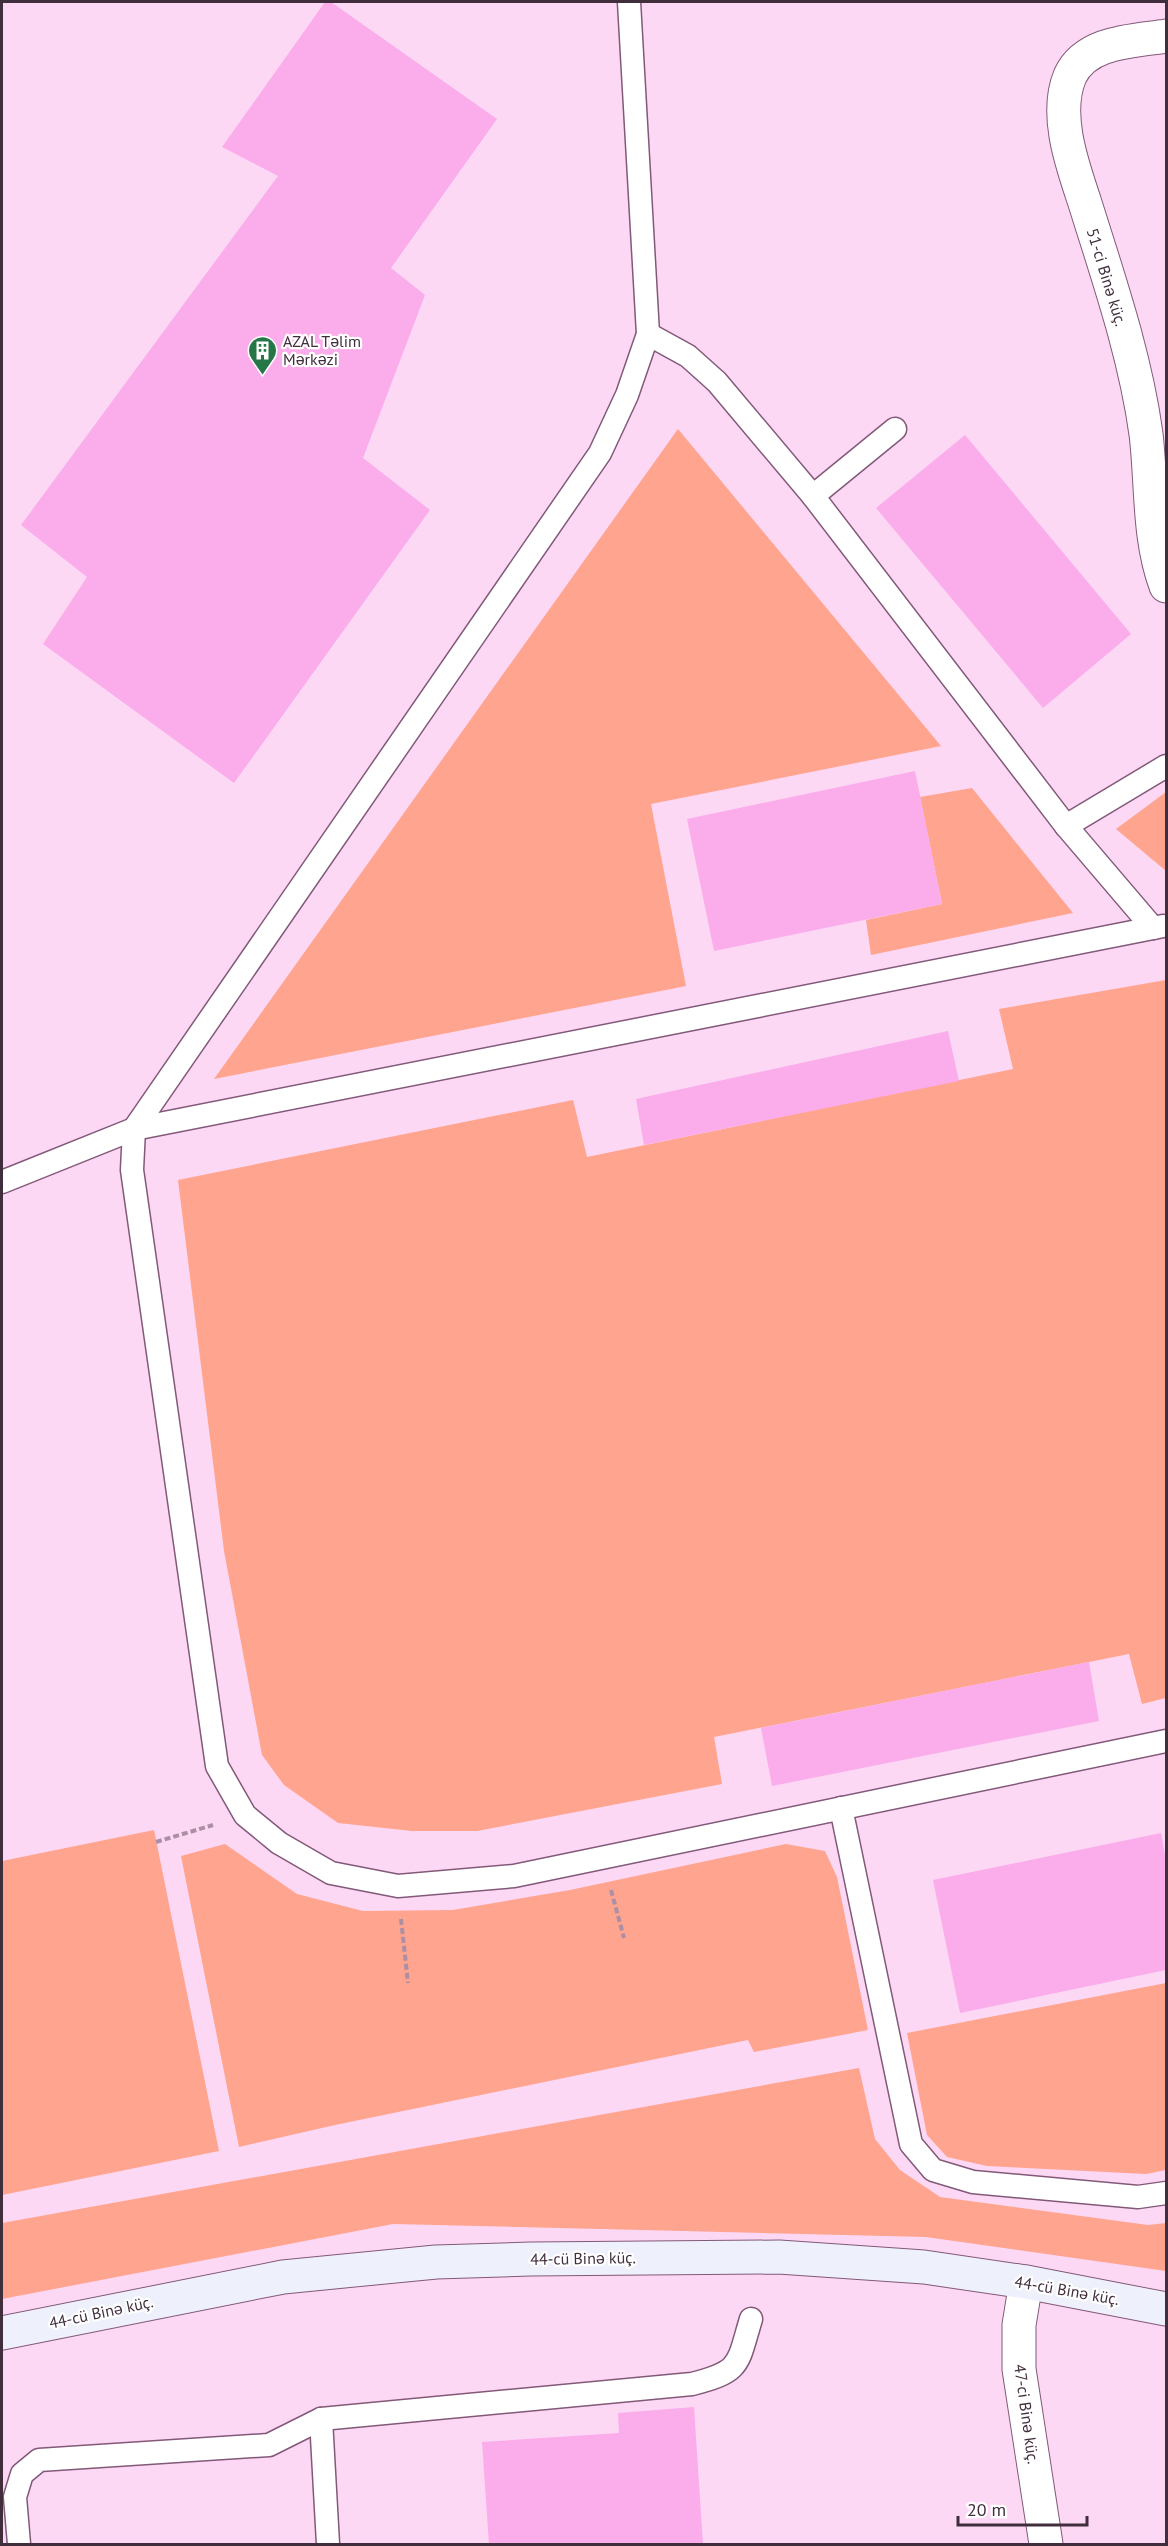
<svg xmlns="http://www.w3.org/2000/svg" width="1168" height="2546" font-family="'PT Sans',sans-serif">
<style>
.green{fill:#ffa48e}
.building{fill:#fbaceb}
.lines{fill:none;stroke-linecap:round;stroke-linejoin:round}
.lane-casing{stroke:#825979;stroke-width:25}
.street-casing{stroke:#825979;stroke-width:35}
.secondary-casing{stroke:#825979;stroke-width:35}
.path{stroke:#ac8fa5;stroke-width:4;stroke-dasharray:6 3;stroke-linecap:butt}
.lane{stroke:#fff;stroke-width:22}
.street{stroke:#fff;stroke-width:33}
.secondary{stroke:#eef1fc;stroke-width:33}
.labels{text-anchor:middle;stroke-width:4.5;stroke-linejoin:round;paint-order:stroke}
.street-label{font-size:16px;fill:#402e3c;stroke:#fff}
.poi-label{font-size:16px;fill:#402e3c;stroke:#fff;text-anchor:start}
</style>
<rect width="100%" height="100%" fill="#fdd8f5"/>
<!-- green -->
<g class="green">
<polygon points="678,429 941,746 651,804 686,986 214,1079"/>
<polygon points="972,788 1073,913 871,955 866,920 942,904 920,797"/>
<polygon points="1166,792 1166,871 1116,829"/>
<polygon points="1166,980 1166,1698 1142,1704 1129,1654 714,1737 722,1784 477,1831 412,1831 338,1823 284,1785 262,1755 224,1551 178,1180 573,1100 587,1157 1013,1069 999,1009"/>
<polygon points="154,1830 219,2151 2,2195 2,1861"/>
<polygon points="225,1844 297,1894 363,1911 453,1910 570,1890 786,1844 825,1851 837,1877 868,2030 754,2052 748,2040 335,2125 239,2147 181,1856"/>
<polygon points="1166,1983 1166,2170 1146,2174 987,2166 947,2157 927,2135 907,2033"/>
<polygon points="859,2068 875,2139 900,2170 940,2197 1148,2225 1166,2223 1166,2271 926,2237 393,2224 2,2299 2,2223"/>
</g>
<!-- building -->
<g class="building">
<polygon points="325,2 331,2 497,119 391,268 425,295 363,458 430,510 234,783 43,644 87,577 21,525 278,176 222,147"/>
<polygon points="965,435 1131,634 1043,708 876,508"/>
<polygon points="915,771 942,904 714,951 687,819"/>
<polygon points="948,1031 959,1081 644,1145 636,1099"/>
<polygon points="1089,1662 1099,1721 772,1786 761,1728"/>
<polygon points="1161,1833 1166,1860 1166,1970 960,2013 933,1880"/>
<polygon points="694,2407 703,2544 489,2544 482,2442 619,2433 618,2413"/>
</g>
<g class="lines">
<defs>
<g id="lane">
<polyline points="629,2 648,334 627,395 600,453 134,1129 132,1170 217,1766 245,1815 279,1843 331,1873 398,1886 514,1876 1166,1741"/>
<polyline points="648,334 688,356 717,382 813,496 1066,826 1153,928 1163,926"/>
<polyline points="813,496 895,429"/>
<polyline points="1066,826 1166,766"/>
<polyline points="2,1182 134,1129 1153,928"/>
<polyline points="841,1808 911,2144 933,2170 973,2182 1138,2197 1166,2193"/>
<polyline points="321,2419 328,2544"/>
<path d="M19,2544L15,2497L22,2474L39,2460L269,2445L321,2419L692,2384C742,2371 737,2365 751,2319"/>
</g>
<g id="street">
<path d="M1166,36C1134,41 1086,41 1070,76C1054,114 1072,164 1084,200C1108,277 1135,354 1146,434C1152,484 1148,538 1166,586"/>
<polyline points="1026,2282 1019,2325 1019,2369 1046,2544"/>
</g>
<polyline id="secondary" points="2,2333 283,2277 436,2262 530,2259 779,2257 924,2267 1026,2282 1166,2309"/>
</defs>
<!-- lane casing -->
<use href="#lane" class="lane-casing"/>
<!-- street casing -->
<use href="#street" class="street-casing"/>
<!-- secondary casing -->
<use href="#secondary" class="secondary-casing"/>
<!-- path -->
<g class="path">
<polyline points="156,1842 213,1825"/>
<polyline points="611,1890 624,1938"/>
<polyline points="401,1919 408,1983"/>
</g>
<!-- lane -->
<use href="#lane" class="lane"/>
<!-- street -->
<use href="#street" class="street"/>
<!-- secondary -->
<use href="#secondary" class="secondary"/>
</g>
<!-- icons -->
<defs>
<symbol id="building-pin" viewBox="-11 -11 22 30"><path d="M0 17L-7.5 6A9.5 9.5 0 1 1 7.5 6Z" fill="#267748" stroke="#fff"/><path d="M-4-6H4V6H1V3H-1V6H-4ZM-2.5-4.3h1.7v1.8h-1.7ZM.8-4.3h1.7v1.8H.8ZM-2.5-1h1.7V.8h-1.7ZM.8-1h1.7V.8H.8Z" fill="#fff"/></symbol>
</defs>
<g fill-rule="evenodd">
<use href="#building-pin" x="246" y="334" width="33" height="45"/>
</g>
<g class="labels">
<!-- street labels -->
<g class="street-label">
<text transform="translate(1107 277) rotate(73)" y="6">51-ci Binə küç.</text>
<text transform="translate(583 2258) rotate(-1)" y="6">44-cü Binə küç.</text>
<text transform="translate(1067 2290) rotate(10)" y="6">44-cü Binə küç.</text>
<text transform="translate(101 2312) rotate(-12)" y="6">44-cü Binə küç.</text>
<text transform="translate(1027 2414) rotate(82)" y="6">47-ci Binə küç.</text>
</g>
<!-- poi labels -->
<g class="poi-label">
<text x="283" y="347">AZAL Təlim<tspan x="283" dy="18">Mərkəzi</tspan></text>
</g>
</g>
<!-- border -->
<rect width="1168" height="2546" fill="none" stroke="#402e3c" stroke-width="6"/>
<!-- scale -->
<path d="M958 2516v9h129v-9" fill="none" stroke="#402e3c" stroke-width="3"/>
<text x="967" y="2516" font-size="18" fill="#402e3c" stroke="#ffffff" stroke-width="4.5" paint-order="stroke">20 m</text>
</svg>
